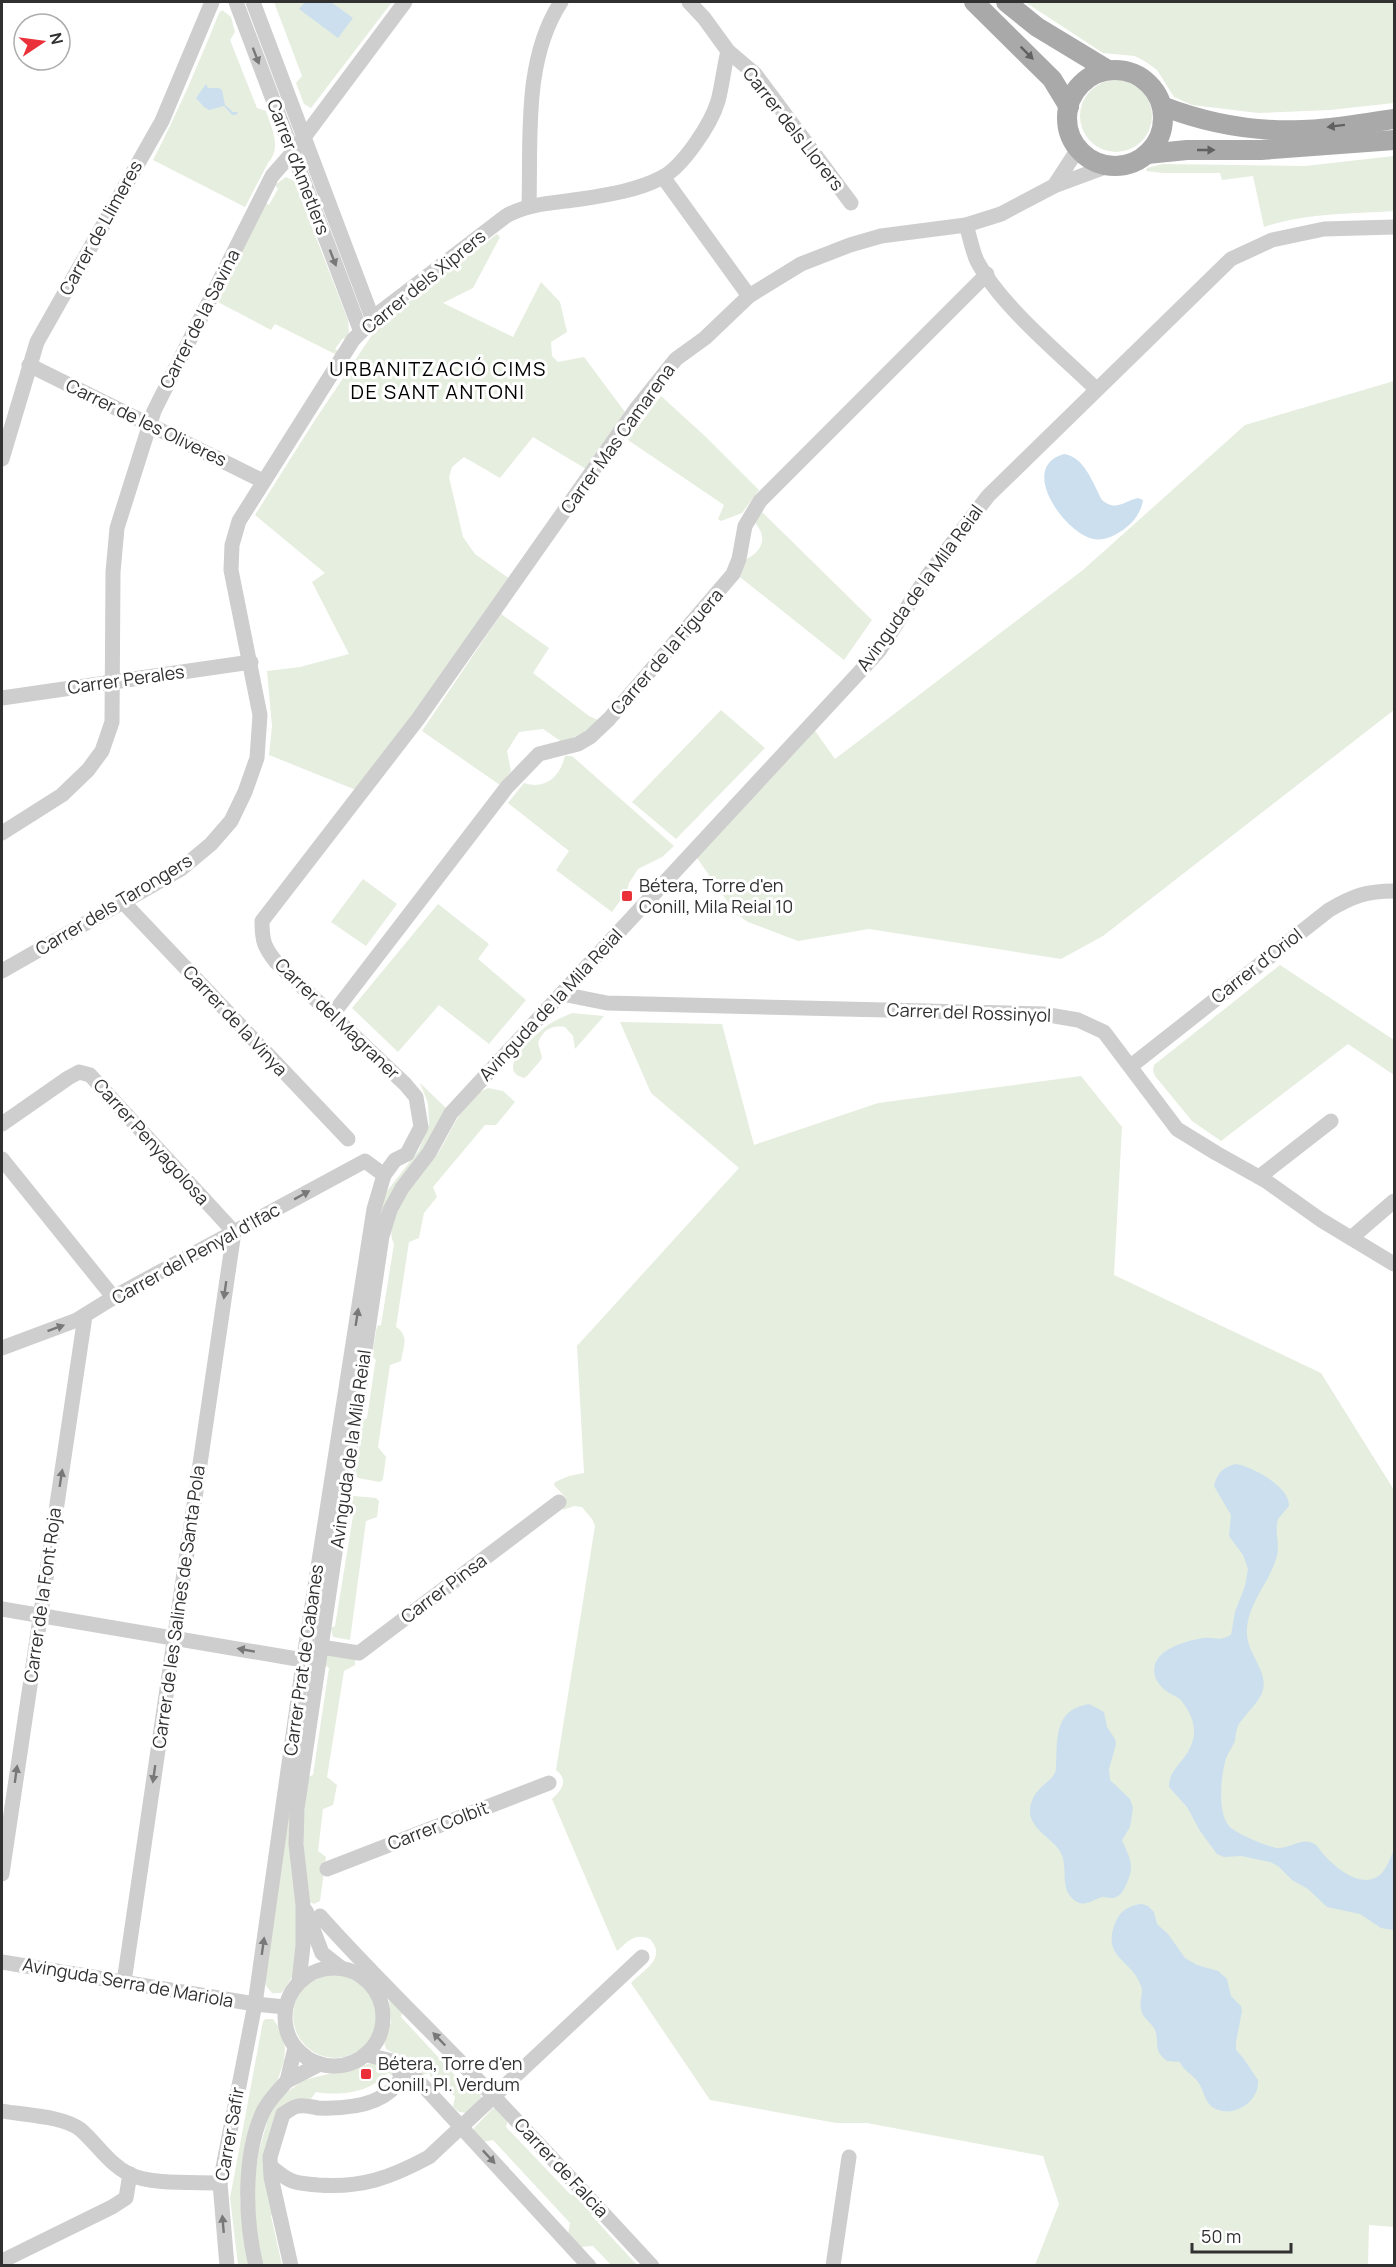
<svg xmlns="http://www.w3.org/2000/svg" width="1396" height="2267" font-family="Manrope,sans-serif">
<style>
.green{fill:#e6eedf}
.water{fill:#cbdfee}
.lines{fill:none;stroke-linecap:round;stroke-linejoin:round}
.minor{stroke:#cecece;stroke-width:15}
.major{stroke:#a9a9a9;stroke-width:20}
.oneway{fill:#616161}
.oneway2{fill:#787878}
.poi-dot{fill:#ea3139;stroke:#fff;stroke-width:2}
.labels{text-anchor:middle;stroke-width:6;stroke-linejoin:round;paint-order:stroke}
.street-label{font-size:18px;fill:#313131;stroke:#fff}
.poi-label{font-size:18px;fill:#313131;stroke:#fff;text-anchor:start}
.neighbourhood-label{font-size:20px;letter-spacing:1.5px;fill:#000;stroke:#fff}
</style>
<rect width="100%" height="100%" fill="#fff"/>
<!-- green -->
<g class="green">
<polygon points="274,2 392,2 311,108 304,104 296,83 302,76"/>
<polygon points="1025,2 1394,2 1394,103 1330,110 1258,113 1192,105 1174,97 1157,70 1146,62 1135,56 1103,53"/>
<path d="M222,10L231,17L235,32L230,40L257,108L266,111C272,130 282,147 268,163L245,207L153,160C178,112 199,63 219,13Z"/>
<circle cx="1116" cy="116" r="36"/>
<path d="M1394,156V211C1351,214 1305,213 1264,227L1253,176L1222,180L1220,173H1163L1146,171L1147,168L1163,164L1305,166Z"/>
<polygon points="286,177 294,181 348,320 349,332 347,341 343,338 335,349 340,352 337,355 275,324 271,330 218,302 266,203 269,205 278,189 275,185"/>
<polygon points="497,234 500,237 473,288 443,303 513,337 541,282 560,302 567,332 551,342 552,356 558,362 584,357 625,412 586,469 533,437 500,478 464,457 452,467 449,477 463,537 475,554 510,579 463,648 356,790 269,755 272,726 267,671 300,667 349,654 312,582 325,573 255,515 315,420 376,329 421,292"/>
<polygon points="1394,381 1394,710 1103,936 1061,959 869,929 798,941 748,922 736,914 695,855 813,728 835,759 1083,570 1245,425"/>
<polygon points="661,396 707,438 759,490 742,513 721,521 718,519 724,505 628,440"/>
<path d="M762,512L872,620L844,660L740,577L744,560C762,553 769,537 754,522Z"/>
<polygon points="501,614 549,648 533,673 589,716 598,720 583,733 562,742 543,729 519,732 507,751 511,771 500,785 422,731"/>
<polygon points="721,710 765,748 676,839 632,802"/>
<path d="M565,756H572L674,846L662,857L638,869L629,883L627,891L612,912L556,870L569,851L508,803L524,783C545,790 560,777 565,756Z"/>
<polygon points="363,879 397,904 366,946 331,922"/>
<polygon points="438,904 489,944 478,959 526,1000 489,1044 439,1005 398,1052 352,1008"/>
<polygon points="1280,965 1394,1040 1394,1075 1348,1044 1221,1141 1192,1121 1155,1076 1153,1071 1154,1065"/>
<path d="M572,1013L604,1016L575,1049L573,1036L565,1027C551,1025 543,1030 538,1043L542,1057L541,1060L527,1076L524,1078C492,1070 539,1031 551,1023C558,1019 565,1016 572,1013Z"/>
<path d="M620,1022L722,1024L754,1145L878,1103L1081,1076L1122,1127L1114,1275L1321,1373L1394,1490V2227L1369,2225L1368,2265H1035L1059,2204L1043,2156L867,2123H836L710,2100L631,1983C645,1969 667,1958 650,1939C635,1932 627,1942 617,1951L552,1799C562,1790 569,1780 556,1770L595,1526L592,1519L582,1507L574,1506L563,1510L566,1498L554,1485L555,1482L569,1476L584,1473L577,1346L739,1168L651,1093Z"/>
<polygon points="420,1083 448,1110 430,1141 394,1191 289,1843 297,1906 298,1967 284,1990 281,1993 272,1993 266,1986 265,1981 281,1854 361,1314 384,1195 419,1150 429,1125 428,1103"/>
<path d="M488,1088L503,1091L515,1102L496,1125H485L433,1187L437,1197L424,1213L419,1238L409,1242L396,1327C410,1336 403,1347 401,1361L390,1365L378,1447L386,1457L383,1479L380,1482L358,1478L355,1474L363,1420L367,1418L375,1364L376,1360L372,1356L377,1326L381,1325L394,1244C380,1216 423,1174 438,1153C452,1132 462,1098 488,1088Z"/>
<polygon points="354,1496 376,1498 379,1501 377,1517 366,1521 350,1640 333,1637 331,1628 335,1626 354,1510 350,1505 351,1497"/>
<polygon points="327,1655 355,1659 355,1665 344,1671 327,1777 337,1785 333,1805 323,1809 318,1851 326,1857 320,1901 314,1904 310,1902 302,1832 308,1777 313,1775 329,1668 325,1665"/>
<circle cx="335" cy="2016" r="42"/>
<polygon points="389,1998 404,2007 401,2017 466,2087 476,2085 481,2091 481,2100 467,2113 459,2112 453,2107 455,2097 437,2077 431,2077 429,2073 423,2075 409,2061 386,2049 384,2042 391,2022"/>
<polygon points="266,2019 273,2019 280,2029 285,2048 284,2061 278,2079 253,2117 240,2198 243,2230 250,2265 238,2265 230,2198 263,2021"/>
<path d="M376,2062L393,2066L394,2077L388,2073C369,2093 341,2096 316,2092L311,2099H297L289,2102L272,2126L277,2209L271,2216L282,2265L263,2266L255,2229L253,2188L259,2151L269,2115L283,2095L304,2080Z"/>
<polygon points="493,2108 499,2108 509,2116 506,2127 571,2195 582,2193 597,2209 591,2215 637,2265 611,2265 593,2246 581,2247 568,2234 570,2223 493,2140 483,2142 474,2131 474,2128"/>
</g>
<!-- water -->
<g class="water">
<polygon points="305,2 331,2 353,18 338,38 299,9"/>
<polygon points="206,84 208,88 219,88 222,90 225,105 233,112 238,112 236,115 232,115 224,106 209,110 204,107 196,98"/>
<path d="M1064,454C1085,457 1093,484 1102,500C1116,512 1124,501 1138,498L1143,500C1141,513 1133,523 1123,530C1114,536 1104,541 1093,539C1065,533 1017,467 1064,454Z"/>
<path d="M1236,1464C1253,1467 1290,1487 1289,1506L1278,1519C1274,1532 1281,1545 1276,1559C1268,1585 1246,1605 1247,1634C1247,1653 1268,1671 1263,1690C1259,1703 1246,1713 1239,1724C1236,1729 1236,1735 1235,1741C1232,1748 1227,1754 1225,1762C1221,1778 1217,1814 1230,1827C1235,1833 1272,1849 1279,1848C1289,1848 1301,1839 1310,1842C1318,1844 1320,1851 1326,1857C1338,1870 1364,1890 1381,1874C1387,1868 1390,1858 1394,1850V1930L1381,1928L1360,1914L1327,1907L1308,1889L1292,1880L1278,1866L1270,1862L1241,1856L1224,1857L1217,1854L1200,1831L1187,1807L1169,1787C1168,1766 1195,1758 1194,1729C1193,1718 1188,1709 1181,1700C1176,1696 1170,1694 1165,1690C1149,1677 1151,1659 1169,1649C1178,1644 1194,1639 1204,1638C1217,1637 1217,1642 1231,1635L1235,1612L1245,1586L1248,1569L1243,1555L1229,1536L1231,1515L1214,1486C1217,1473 1223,1467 1236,1464Z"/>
<path d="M1089,1704L1104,1712L1107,1727L1115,1739L1116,1744L1109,1769L1110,1780L1130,1799L1133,1808L1130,1827L1122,1840C1130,1859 1136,1866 1125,1887C1123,1891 1121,1895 1116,1897C1111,1900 1105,1895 1099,1898C1088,1903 1081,1908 1071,1897C1059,1885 1071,1861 1056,1846C1047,1836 1029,1826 1030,1810C1032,1786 1055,1782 1056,1769C1058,1742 1052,1710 1089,1704Z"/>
<path d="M1142,1904L1148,1906L1154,1912L1157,1924L1168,1934L1185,1958L1197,1965L1218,1971L1227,1979L1231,1996L1241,2006L1242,2011L1236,2042V2050C1246,2060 1250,2069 1258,2080C1260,2101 1235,2118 1216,2109C1204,2104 1205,2091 1198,2082C1193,2074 1184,2072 1180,2062L1167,2061C1151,2049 1161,2041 1154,2028C1149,2021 1142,2017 1141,2009C1139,2001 1144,1992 1141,1986C1132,1959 1100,1958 1116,1921C1121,1910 1130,1905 1142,1904Z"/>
</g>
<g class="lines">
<!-- minor -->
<g class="minor">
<polyline points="236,2 361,332"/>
<polyline points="253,2 373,320"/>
<polyline points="689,2 704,18 728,51 755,74 851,203"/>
<polyline points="663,177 749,296"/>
<polyline points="1054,186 1078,149"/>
<path d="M529,206C531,139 523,60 561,2"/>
<path d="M966,225C970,237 972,250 977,261C1001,306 1059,353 1096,389"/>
<polyline points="29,365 263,481"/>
<polyline points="2,459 37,342 162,121 212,2"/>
<polyline points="2,698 251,662"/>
<polyline points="2,833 62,795 88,770 102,751 112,722 113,572 117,528 154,411 272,176 293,152 405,2"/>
<polyline points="123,902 348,1139"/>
<path d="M2,971L181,869L211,844L231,821L245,792L257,758L260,715L231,570L232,545L239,521L353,340L379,313L506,216C529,203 556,203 581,199C608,195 638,190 661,178C683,167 711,124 718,101C722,86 724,67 728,51"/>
<polyline points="562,994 607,1003 1043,1014 1078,1020 1104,1032 1177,1129 1216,1153 1266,1181 1321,1220 1394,1264"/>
<polyline points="332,1015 507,787 539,754 578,744 590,737 609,719 733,574 739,559 745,526 760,501 987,274"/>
<path d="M1131,1066L1329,910C1353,896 1366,891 1394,891"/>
<polyline points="2,1124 68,1078 79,1072 90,1075 234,1232 124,1982"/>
<polyline points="2,1159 114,1298"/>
<polyline points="1259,1177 1331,1121"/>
<polyline points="1351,1238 1394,1201"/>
<polyline points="2,1348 77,1320 119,1294 365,1161 384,1175"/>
<polyline points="2,1609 303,1660"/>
<polyline points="321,1647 359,1653 559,1502"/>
<polyline points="327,1869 549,1783"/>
<polyline points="2,1874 85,1316"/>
<polyline points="306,1911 322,1953 341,1968"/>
<path d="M320,1916C369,1971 423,2023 474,2076C534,2138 593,2202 652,2266"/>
<polyline points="2,1962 255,2004 285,2007"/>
<circle cx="334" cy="2017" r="49"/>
<polyline points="299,1981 303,1946 303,1905 296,1844 297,1809 382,1236 390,1210 402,1188 429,1153 451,1113 879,651 928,575 988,496 1231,259 1272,240 1324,229 1394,227"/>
<polyline points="295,2048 287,2081 318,2065"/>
<polyline points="367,2055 397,2062 416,2078 589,2266"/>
<path d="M2,2111C23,2115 65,2116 81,2130C97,2144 109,2164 129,2174C151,2185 194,2182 220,2183"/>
<path d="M271,2167C277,2171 283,2177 290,2180C298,2184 309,2184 318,2185C362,2188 390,2178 429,2157L642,1957"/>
<polyline points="2,2261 112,2207 126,2198 130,2174"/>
<path d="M227,2266L220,2183L255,2004L304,1657L374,1209L384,1175L395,1160L407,1154L421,1127L416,1097L405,1084L276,962C264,947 262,941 262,921L418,719L636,409L676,359L705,338L749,296L801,264L850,245L881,236L966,225L1001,214L1054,186L1108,166"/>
<path d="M256,2266C245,2220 243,2158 262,2114C267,2102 278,2091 287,2081"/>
<path d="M291,2266L271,2177L270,2157L283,2114C288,2111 294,2106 299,2106C305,2105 312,2107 318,2108C347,2109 386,2106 401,2078L397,2062"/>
<polyline points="833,2266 849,2157"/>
</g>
<!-- major -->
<g class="major">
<polyline points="974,2 1052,79 1069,107"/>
<polyline points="1006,2 1037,27 1108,70"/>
<circle cx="1115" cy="118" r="48"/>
<path d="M1162,106C1206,123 1255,132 1302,130C1333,129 1364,123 1394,119"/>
<polyline points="1147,154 1187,150 1261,150 1394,140"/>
</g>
</g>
<!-- one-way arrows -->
<defs><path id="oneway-solid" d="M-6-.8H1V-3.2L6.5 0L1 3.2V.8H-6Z" transform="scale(1.5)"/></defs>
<g class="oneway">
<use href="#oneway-solid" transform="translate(1027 53) rotate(45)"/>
<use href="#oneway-solid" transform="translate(1336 126) rotate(173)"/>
<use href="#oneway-solid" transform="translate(1206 150)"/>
</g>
<g class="oneway2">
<use href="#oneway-solid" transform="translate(256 56) rotate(69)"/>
<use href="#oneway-solid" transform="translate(333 258) rotate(69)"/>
<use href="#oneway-solid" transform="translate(302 1195) rotate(-29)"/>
<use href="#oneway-solid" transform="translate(225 1290) rotate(98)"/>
<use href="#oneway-solid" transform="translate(357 1317) rotate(-81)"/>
<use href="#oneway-solid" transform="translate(56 1328) rotate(-20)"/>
<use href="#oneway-solid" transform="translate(61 1478) rotate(-81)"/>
<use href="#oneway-solid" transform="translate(246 1650) rotate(-170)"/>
<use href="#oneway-solid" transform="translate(16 1774) rotate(-82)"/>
<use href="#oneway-solid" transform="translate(154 1774) rotate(98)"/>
<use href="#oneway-solid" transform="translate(263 1946) rotate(-82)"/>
<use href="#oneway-solid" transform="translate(439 2039) rotate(-134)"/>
<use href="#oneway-solid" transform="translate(489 2157) rotate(47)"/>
<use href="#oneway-solid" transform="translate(223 2224) rotate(-95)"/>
</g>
<!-- markers -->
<g class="poi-dot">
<rect x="621" y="890" width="12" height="12" rx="3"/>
<rect x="360" y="2068" width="12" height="12" rx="3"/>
</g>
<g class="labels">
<!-- street labels -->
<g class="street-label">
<text transform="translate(793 129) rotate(52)" y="6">Carrer dels Llorers</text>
<text transform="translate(298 167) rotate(69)" y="6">Carrer d'Ametlers</text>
<text transform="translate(101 228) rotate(-61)" y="6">Carrer de Llimeres</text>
<text transform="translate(424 282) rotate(-39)" y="6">Carrer dels Xiprers</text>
<text transform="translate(200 319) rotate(-63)" y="6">Carrer de la Savina</text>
<text transform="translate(146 423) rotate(26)" y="6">Carrer de les Oliveres</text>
<text transform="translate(618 439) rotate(-54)" y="6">Carrer Mas Camarena</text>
<text transform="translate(920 588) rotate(-54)" y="6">Avinguda de la Mila Reial</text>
<text transform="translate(667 652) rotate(-49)" y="6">Carrer de la Figuera</text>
<text transform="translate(126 680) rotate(-8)" y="6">Carrer Perales</text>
<text transform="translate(114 905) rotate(-31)" y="6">Carrer dels Tarongers</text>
<text transform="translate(1257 966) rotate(-38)" y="6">Carrer d'Oriol</text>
<text transform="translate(551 1005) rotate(-47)" y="6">Avinguda de la Mila Reial</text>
<text transform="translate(969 1013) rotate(2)" y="6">Carrer del Rossinyol</text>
<text transform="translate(337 1019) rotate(44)" y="6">Carrer del Magraner</text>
<text transform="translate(235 1021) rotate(47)" y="6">Carrer de la Vinya</text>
<text transform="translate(151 1142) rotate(48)" y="6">Carrer Penyagolosa</text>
<text transform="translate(196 1254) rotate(-29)" y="6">Carrer del Penyal d'Ifac</text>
<text transform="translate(351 1449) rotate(-82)" y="6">Avinguda de la Mila Reial</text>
<text transform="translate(444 1589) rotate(-37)" y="6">Carrer Pinsa</text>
<text transform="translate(43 1595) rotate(-82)" y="6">Carrer de la Font Roja</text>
<text transform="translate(179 1607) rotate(-82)" y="6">Carrer de les Salines de Santa Pola</text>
<text transform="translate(304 1660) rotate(-82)" y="6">Carrer Prat de Cabanes</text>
<text transform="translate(438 1826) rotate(-21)" y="6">Carrer Colbit</text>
<text transform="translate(128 1983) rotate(10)" y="6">Avinguda Serra de Mariola</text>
<text transform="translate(230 2134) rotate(-80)" y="6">Carrer Safir</text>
<text transform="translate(561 2168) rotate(47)" y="6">Carrer de Falcia</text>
</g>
<!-- poi labels -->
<g class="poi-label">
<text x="639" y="892">Bétera, Torre d'en<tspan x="639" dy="21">Conill, Mila Reial 10</tspan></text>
<text x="378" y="2070">Bétera, Torre d'en<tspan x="378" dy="21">Conill, Pl. Verdum</tspan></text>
</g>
<!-- neighbourhood labels -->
<g class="neighbourhood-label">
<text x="438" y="376">URBANITZACIÓ CIMS<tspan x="438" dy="23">DE SANT ANTONI</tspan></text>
</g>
</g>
<!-- border -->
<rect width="1396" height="2267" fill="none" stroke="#313131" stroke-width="6"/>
<!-- north arrow -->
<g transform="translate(42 42) rotate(77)"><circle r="28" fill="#ffffff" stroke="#adadad" stroke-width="1.5"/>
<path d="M0-4.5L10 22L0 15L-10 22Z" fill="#ea3139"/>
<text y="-9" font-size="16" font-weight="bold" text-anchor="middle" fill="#313131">N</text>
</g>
<!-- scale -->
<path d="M1192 2243v9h99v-9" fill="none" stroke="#313131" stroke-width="3"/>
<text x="1201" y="2243" font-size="18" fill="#313131" stroke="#ffffff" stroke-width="4.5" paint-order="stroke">50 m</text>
</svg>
